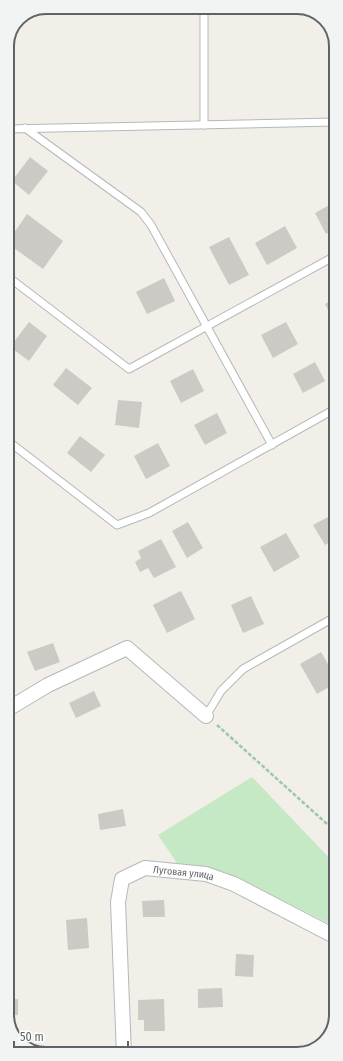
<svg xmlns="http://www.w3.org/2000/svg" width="343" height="1061" font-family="'Fira Sans Condensed',sans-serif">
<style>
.green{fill:#c5e8c5}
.building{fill:#cccac5}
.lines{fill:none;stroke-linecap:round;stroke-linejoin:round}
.lane-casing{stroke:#b5b8bc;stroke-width:9}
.street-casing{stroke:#b5b8bc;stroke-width:16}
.path{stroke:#9cc7a9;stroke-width:2.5;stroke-dasharray:4 2;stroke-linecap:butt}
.lane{stroke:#fff;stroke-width:7}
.street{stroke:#fff;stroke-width:14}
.labels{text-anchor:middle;stroke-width:3;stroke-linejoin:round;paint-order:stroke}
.street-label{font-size:10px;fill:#5f6368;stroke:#fff}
.rim{fill:none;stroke:#5f6368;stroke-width:2}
</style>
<rect width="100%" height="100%" fill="#f1efe8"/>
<!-- green -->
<polygon class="green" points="252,777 336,865 336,927 225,872 177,863 158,835"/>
<!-- building -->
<g class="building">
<polygon points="30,157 48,171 29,195 12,181"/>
<polygon points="335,202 335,229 326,234 315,213"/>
<polygon points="27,214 63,241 43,269 7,243"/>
<polygon points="285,226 297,248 267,265 255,243"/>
<polygon points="229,237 249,275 229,285 209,247"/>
<polygon points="164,278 175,301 147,314 136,292"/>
<polygon points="335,298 335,323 325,304"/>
<polygon points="29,322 47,336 29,361 10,347"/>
<polygon points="286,322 298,344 273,358 261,335"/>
<polygon points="315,362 325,381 303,393 293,374"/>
<polygon points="66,368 92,388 78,405 53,385"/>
<polygon points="193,369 204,391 181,403 170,381"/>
<polygon points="118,400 142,402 139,428 115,425"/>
<polygon points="217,413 227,433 205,445 194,425"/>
<polygon points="80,436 105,455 91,472 67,453"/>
<polygon points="158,443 170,466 146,479 134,456"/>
<polygon points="328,517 335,530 335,539 325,545 313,525"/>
<polygon points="188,522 203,548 187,558 172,531"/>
<polygon points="286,533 300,557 274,572 260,547"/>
<polygon points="161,539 176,567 154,578 148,568 140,572 135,562 141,558 138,551"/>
<polygon points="181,591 195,619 167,633 153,605"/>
<polygon points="251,596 264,624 243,633 231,605"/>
<polygon points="53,643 60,662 35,671 27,652"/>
<polygon points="321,652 336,678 336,683 317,694 300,664"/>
<polygon points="94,691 101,706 76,718 69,703"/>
<polygon points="123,809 126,826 100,830 98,814"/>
<polygon points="164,900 165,917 143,917 142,901"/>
<polygon points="87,918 89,948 68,950 66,920"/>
<polygon points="236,954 254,955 253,977 235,976"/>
<polygon points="222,988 223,1007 198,1008 198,989"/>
<rect x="8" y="999" width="10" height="16"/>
<polygon points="164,999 165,1031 144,1031 144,1020 138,1020 138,1000"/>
</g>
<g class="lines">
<defs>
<g id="lane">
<polyline points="204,7 204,125"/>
<polyline points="25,128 141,212 151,225 272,445"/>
<polyline points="7,129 335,122"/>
<polyline points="7,276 129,369 335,256"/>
<polyline points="8,441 117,525 149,513 335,409"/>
<polyline points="206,716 221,691 243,669 335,617"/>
</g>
<g id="street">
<polyline points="8,709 48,685 127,648 206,716"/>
<path id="s1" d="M124,1054L118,902L122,879L145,868L206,874L234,884L336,937"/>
</g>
</defs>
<!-- lane casing -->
<use href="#lane" class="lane-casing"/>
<!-- street casing -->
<use href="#street" class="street-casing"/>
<!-- path -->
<polyline class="path" points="217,725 336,832"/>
<!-- lane -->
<use href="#lane" class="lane"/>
<!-- street -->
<use href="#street" class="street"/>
</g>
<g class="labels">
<!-- street labels -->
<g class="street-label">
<text dy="4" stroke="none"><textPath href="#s1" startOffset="240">Луговая улица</textPath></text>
</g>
</g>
<!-- crop -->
<path d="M0 0H343V1061H0ZM46 14H297A32 32 0 0 1 329 46V1015A32 32 0 0 1 297 1047H46A32 32 0 0 1 14 1015V46A32 32 0 0 1 46 14Z" fill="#f2f3f3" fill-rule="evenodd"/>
<path class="rim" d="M46 14H297A32 32 0 0 1 329 46V1015A32 32 0 0 1 297 1047H46A32 32 0 0 1 14 1015V46A32 32 0 0 1 46 14Z"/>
<!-- scale -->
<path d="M14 1041v6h114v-6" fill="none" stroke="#5f6368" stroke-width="2"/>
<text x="20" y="1041" font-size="12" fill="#5f6368" stroke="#ffffff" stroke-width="3" paint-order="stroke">50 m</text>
</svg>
